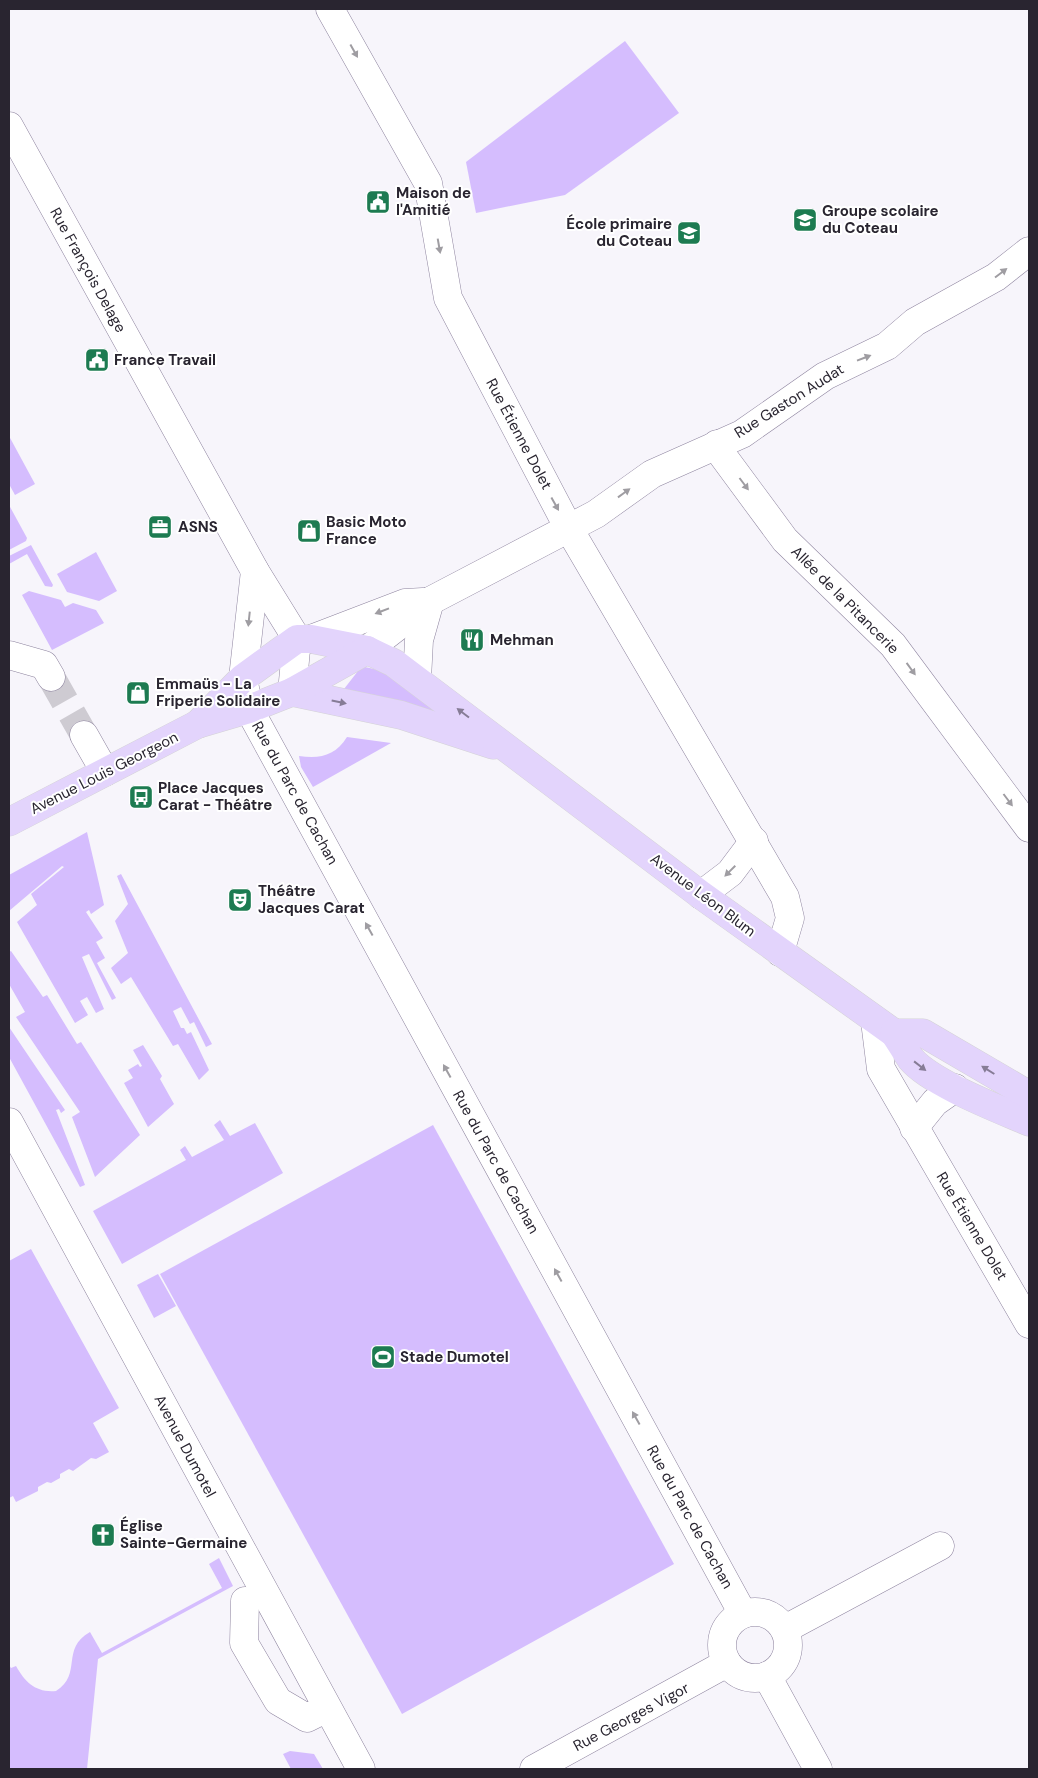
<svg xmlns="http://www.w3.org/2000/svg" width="1038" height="1778" font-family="'DM Sans',sans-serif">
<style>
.green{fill:#d5bdfe}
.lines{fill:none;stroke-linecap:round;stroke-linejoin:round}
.minor-tunnel{stroke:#cecbd2;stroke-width:28;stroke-dasharray:28 14;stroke-linecap:butt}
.minor-casing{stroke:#8e849f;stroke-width:29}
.major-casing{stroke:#d4d3d6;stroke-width:29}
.minor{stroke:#fff;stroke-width:28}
.major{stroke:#e3d4fc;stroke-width:28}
.oneway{fill:#9f9da2}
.oneway2{fill:#867c96}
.labels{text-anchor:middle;stroke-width:4;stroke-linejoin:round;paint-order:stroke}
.poi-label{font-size:15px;font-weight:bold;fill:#292530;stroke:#fff;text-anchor:start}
.street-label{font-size:15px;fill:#292530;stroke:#fff}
</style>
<rect width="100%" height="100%" fill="#f7f5fb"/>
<!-- green -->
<g class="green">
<polygon points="625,41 679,113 565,195 476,213 466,162"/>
<polygon points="9,436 35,484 15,495 9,484"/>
<polygon points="9,505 27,538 26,541 9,550"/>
<polygon points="31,545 53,585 52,587 45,586 27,554 9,564 9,556"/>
<polygon points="96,552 117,591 99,601 67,592 57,574"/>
<polygon points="29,591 61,600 65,607 73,603 96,610 104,623 52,650 22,595"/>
<path d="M364,667C389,669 438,705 460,720L344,689L358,671Z"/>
<path d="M347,737L391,743L313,787L301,767L299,756C320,759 335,756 347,737Z"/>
<polygon points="87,832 104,905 91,914 89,910 86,912 103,938 96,942 105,958 97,963 116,998 112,1000 89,954 82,957 104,1009 96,1013 87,997 80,1001 88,1015 75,1023 17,922 37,905 31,894 64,867 62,866 9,911 9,875"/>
<polygon points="121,874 212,1044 206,1047 194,1022 190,1024 181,1007 173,1011 181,1028 184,1028 187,1034 191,1032 209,1070 199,1080 178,1044 173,1046 131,977 121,984 111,968 128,953 115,921 128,904 117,876"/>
<polygon points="11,951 43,997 47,995 77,1044 81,1042 140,1135 95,1177 72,1117 80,1112 16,1017 25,1012 9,984 9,952"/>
<polygon points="9,1027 65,1110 61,1113 59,1109 56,1110 85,1185 80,1187 9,1057"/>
<polygon points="143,1045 162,1076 160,1079 174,1104 148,1127 124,1083 133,1078 128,1070 138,1064 140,1067 142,1066 133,1050"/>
<polygon points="220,1120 230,1136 255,1123 283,1173 122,1264 93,1211 186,1160 180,1150 185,1146 192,1157 224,1140 214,1125"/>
<polygon points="433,1125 674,1564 402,1714 160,1274"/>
<polygon points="31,1249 119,1408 93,1423 109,1452 96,1459 91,1458 73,1471 69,1469 60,1474 60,1478 51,1483 47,1482 38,1487 38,1491 16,1502 13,1496 9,1498 9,1261"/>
<polygon points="158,1274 176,1306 154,1318 137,1285"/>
<path d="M219,1558L233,1586L98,1659L87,1769H9V1665L11,1668L16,1666C25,1682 36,1693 56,1691C83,1674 60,1649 90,1632L102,1653L222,1588L209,1564Z"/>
<polygon points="290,1751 314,1754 323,1769 291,1769 283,1754"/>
</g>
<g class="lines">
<!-- minor-tunnel -->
<polyline class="minor-tunnel" points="51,677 84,735"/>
<defs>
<g id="minor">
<polyline points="330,9 428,183 448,298 568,527 785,897 790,918 780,952"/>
<polyline points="9,126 255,571 297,639 292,692"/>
<polyline points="717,444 723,456 785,540 893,645 1029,828"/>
<polyline points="255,571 243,678 249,709 743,1614"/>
<polyline points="311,639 405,603 423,602"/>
<polyline points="367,650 430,601 596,514 652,474 742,434 825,376 887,346 915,322 996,277 1029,251"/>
<polyline points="9,655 44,665 51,677"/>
<polyline points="417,679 419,640 430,601"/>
<polyline points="84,735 105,772"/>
<polyline points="701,895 730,873 754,841"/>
<polyline points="875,1021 881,1069 1029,1324"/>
<polyline points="9,1122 361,1769"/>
<polyline points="914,1128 935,1102 955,1088"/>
<polyline points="245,1601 244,1643 278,1701 307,1718 327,1708"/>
<circle cx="755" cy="1645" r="33"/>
<polyline points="785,1629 940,1546"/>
<polyline points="767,1676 818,1769"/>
<polyline points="534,1769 727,1663"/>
</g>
<g id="major">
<polyline points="292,692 401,715 493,745"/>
<path d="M198,724L243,678L297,639H311L367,650L394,663L701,895L894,1033C900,1041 905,1051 911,1059C931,1083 999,1109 1029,1122"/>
<polyline points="9,822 198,724 249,709 292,692 367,650"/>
<polyline points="894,1033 923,1033 1029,1095"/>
</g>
</defs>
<!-- minor casing -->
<use href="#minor" class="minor-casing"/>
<!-- major casing -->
<use href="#major" class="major-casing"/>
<!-- minor -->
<use href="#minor" class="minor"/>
<!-- major -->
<use href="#major" class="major"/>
</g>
<!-- one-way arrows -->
<defs><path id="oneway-solid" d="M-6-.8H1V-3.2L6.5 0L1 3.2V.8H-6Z" transform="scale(1.25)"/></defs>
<g class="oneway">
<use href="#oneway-solid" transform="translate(354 51) rotate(61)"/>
<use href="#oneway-solid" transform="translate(439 246) rotate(80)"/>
<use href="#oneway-solid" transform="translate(1001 273) rotate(-37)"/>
<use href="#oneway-solid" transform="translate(864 358) rotate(-21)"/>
<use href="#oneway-solid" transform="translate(744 484) rotate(53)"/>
<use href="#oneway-solid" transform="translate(624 493) rotate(-36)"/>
<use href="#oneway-solid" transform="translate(555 504) rotate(61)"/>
<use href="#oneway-solid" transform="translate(382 611) rotate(159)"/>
<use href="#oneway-solid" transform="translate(249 619) rotate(96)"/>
<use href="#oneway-solid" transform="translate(911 669) rotate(54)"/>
<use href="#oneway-solid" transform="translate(1008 800) rotate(53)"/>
<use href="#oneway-solid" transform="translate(730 871) rotate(135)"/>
<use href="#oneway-solid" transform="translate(369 929) rotate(-119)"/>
<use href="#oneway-solid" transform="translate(447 1071) rotate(-119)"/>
<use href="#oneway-solid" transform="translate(558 1275) rotate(-119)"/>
<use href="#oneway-solid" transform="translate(636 1418) rotate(-119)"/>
</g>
<g class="oneway2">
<use href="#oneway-solid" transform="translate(339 702) rotate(12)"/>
<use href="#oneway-solid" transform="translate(463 713) rotate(-143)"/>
<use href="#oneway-solid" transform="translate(920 1066) rotate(38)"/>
<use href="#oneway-solid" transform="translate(988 1070) rotate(-148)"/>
</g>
<!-- icons -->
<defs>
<symbol id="civic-square" viewBox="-11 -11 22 22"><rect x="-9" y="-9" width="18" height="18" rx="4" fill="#1d7b51" stroke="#fff"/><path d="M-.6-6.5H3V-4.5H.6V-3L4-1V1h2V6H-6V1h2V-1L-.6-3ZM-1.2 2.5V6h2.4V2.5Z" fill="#fff"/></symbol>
<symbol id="school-square" viewBox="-11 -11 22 22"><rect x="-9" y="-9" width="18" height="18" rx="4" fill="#1d7b51" stroke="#fff"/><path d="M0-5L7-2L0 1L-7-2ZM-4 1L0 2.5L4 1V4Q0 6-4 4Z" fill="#fff"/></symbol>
<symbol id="office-square" viewBox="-11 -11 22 22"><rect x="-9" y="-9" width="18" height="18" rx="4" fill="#1d7b51" stroke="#fff"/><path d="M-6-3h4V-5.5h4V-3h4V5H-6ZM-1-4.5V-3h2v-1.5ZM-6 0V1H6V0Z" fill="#fff"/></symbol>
<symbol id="shop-square" viewBox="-11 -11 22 22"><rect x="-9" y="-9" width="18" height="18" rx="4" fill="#1d7b51" stroke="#fff"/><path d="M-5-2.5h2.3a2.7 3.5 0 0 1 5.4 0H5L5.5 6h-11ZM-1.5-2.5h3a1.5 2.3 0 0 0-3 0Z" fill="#fff"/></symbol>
<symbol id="restaurant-square" viewBox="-11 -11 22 22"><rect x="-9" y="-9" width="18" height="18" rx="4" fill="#1d7b51" stroke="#fff"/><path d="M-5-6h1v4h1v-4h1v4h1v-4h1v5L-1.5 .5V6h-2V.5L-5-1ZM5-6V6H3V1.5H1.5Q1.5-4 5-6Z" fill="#fff"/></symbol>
<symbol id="bus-square" viewBox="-11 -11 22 22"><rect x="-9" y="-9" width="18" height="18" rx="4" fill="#1d7b51" stroke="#fff"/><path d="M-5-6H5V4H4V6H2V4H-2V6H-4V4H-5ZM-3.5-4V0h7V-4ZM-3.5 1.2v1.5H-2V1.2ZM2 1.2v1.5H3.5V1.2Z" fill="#fff"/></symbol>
<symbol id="theatre-square" viewBox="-11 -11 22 22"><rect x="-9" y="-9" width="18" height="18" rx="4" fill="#1d7b51" stroke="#fff"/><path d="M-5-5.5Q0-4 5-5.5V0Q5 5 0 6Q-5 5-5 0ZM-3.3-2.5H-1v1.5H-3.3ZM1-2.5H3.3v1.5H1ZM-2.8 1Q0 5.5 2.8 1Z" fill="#fff"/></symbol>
<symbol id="stadium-square" viewBox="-11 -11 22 22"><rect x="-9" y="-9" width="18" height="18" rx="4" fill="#1d7b51" stroke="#fff"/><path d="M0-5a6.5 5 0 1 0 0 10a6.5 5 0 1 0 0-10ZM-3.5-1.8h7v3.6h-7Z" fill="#fff"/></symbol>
<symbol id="church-square" viewBox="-11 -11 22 22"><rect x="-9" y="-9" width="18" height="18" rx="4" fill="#1d7b51" stroke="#fff"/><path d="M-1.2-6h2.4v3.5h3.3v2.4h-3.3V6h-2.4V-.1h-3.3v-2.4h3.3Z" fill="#fff"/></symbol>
</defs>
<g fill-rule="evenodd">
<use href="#civic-square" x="364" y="188" width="28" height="28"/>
<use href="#school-square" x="791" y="206" width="28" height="28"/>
<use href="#school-square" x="675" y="219" width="28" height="28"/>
<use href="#civic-square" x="83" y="346" width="28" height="28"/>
<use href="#office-square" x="146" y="513" width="28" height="28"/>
<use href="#shop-square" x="295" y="517" width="28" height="28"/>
<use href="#restaurant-square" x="458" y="626" width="28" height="28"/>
<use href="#shop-square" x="124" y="679" width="28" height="28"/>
<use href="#bus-square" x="127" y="783" width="28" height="28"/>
<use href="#theatre-square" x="226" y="886" width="28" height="28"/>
<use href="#stadium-square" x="369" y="1343" width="28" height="28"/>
<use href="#church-square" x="89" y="1521" width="28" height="28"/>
</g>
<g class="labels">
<!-- poi labels -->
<g class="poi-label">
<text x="396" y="198">Maison de<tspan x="396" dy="17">l'Amitié</tspan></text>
<text x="822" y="216">Groupe scolaire<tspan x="822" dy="17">du Coteau</tspan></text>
<text x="672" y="229" text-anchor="end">École primaire<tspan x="672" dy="17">du Coteau</tspan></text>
<text x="114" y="365">France Travail</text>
<text x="326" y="527">Basic Moto<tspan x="326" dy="17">France</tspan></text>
<text x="178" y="532">ASNS</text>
<text x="490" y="645">Mehman</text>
<text x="156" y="689">Emmaüs - La<tspan x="156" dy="17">Friperie Solidaire</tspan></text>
<text x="158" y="793">Place Jacques<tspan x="158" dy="17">Carat - Théâtre</tspan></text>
<text x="258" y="896">Théâtre<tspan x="258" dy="17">Jacques Carat</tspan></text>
<text x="400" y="1362">Stade Dumotel</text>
<text x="120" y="1531">Église<tspan x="120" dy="17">Sainte-Germaine</tspan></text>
</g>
<!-- street labels -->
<g class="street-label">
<text transform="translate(88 270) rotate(61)" y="5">Rue François Delage</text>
<text transform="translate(789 401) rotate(-32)" y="5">Rue Gaston Audat</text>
<text transform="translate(519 434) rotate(62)" y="5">Rue Étienne Dolet</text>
<text transform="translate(845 600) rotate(45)" y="5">Allée de la Pitancerie</text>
<text transform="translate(104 773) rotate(-27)" y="5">Avenue Louis Georgeon</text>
<text transform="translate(295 793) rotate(61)" y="5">Rue du Parc de Cachan</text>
<text transform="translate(703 895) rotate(37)" y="5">Avenue Léon Blum</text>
<text transform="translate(496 1162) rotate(61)" y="5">Rue du Parc de Cachan</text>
<text transform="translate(972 1226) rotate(59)" y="5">Rue Étienne Dolet</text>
<text transform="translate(185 1446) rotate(62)" y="5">Avenue Dumotel</text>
<text transform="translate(690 1517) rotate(61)" y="5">Rue du Parc de Cachan</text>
<text transform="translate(631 1717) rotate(-28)" y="5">Rue Georges Vigor</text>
</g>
</g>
<!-- border -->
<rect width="1038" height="1778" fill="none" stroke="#292530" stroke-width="20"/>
</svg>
